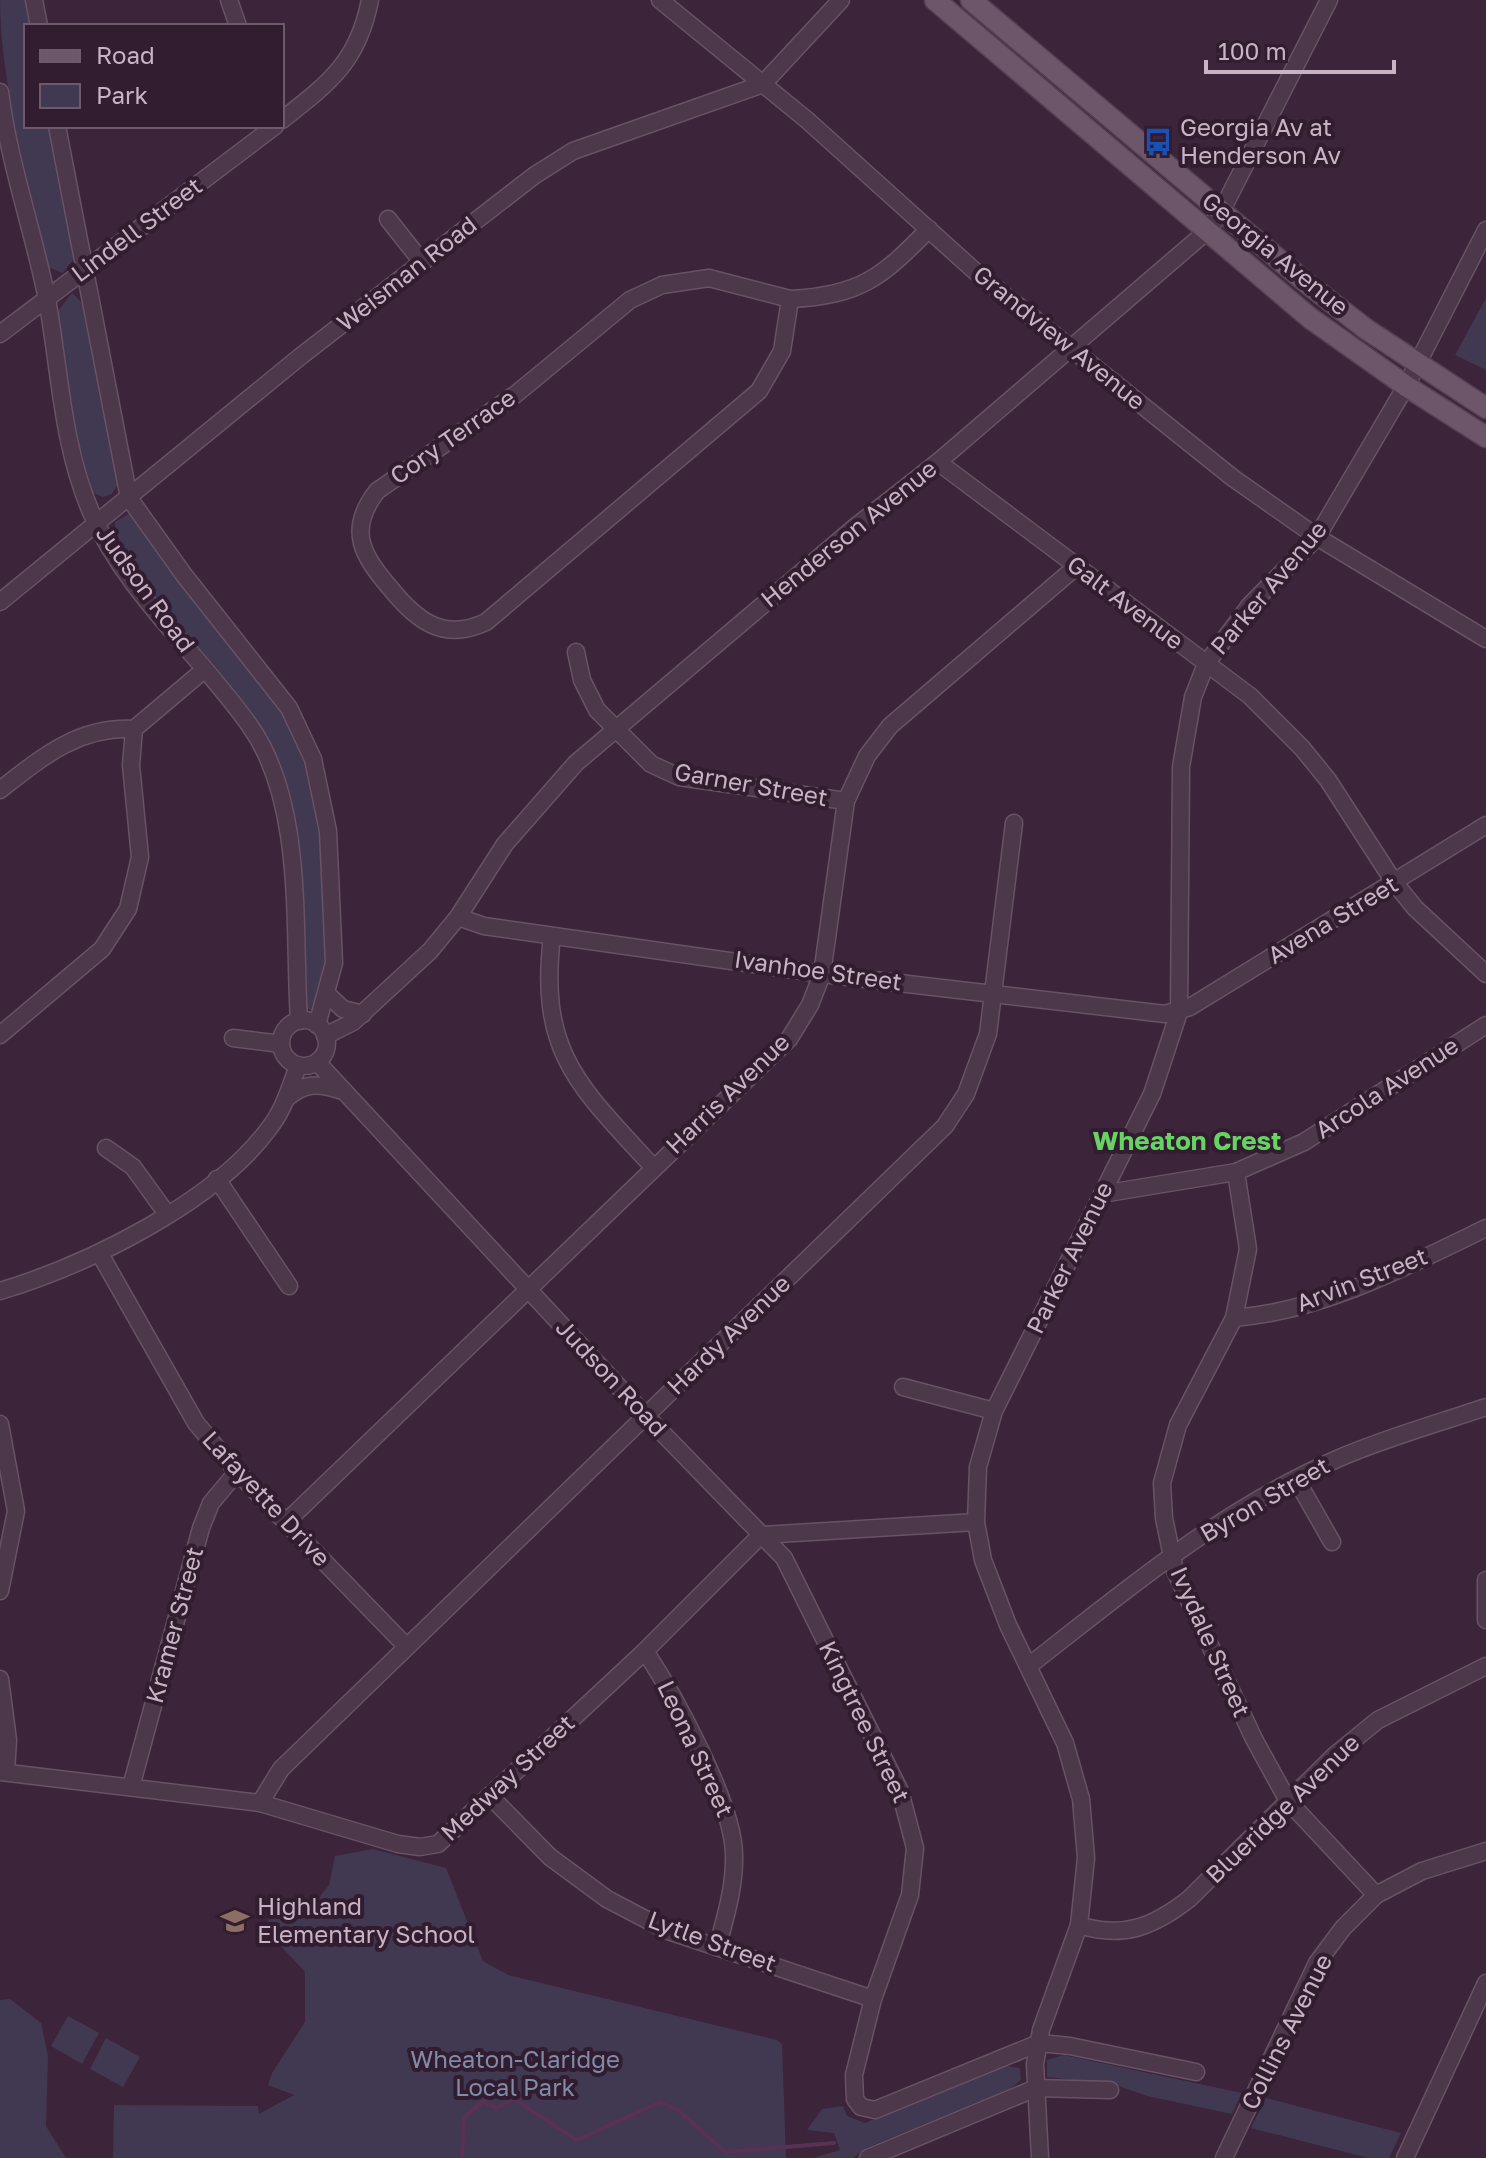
<svg xmlns="http://www.w3.org/2000/svg" width="1486" height="2158" font-family="'Golos Text',sans-serif">
<style>
.green{fill:#413851}
.lines{fill:none;stroke-linecap:round;stroke-linejoin:round}
.stream{stroke:#5b3056;stroke-width:4}
.minor-casing{stroke:#685265;stroke-width:19}
.major-casing{stroke:#564053;stroke-width:23}
.minor{stroke:#4d374a;stroke-width:16}
.major{stroke:#6d556a;stroke-width:20}
.labels{text-anchor:middle;stroke-width:8;stroke-linejoin:round;paint-order:stroke}
.poi-label{font-size:24px;fill:#c8b3c5;stroke:#311d2f;text-anchor:start}
.street-label{font-size:24px;fill:#c8b3c5;stroke:#311d2f}
.park-label{font-size:24px;fill:#808ba8;stroke:#311d2f}
.neighbourhood-label{font-size:26px;font-weight:bold;fill:#67d363;stroke:#311d2f}
</style>
<rect width="100%" height="100%" fill="#3c243a"/>
<!-- green -->
<g class="green">
<path d="M0,0H27L31,26H26V126H50L74,247L73,260L63,273L45,266C29,186 0,81 0,0Z"/>
<path d="M72,293L83,304L120,481L112,494L103,497L93,493C74,434 65,373 57,312Z"/>
<polygon points="1486,298 1486,370 1455,355"/>
<polygon points="128,514 134,516 295,729 319,804 329,954 315,1011 304,1008 295,830 282,771 266,737 247,709 161,603 114,538 115,522"/>
<polygon points="373,1849 446,1868 483,1961 508,1975 777,2040 782,2044 786,2158 113,2158 114,2105 258,2106 259,2114 294,2095 268,2085 272,2073 305,2022 305,1972 264,1928 275,1907 318,1899 329,1885 335,1856"/>
<polygon points="10,1999 41,2023 48,2056 46,2126 66,2158 0,2158 0,2000"/>
<polygon points="68,2016 99,2033 82,2064 51,2046"/>
<polygon points="106,2038 140,2057 123,2087 90,2069"/>
<polygon points="1064,2055 1242,2093 1232,2114 1147,2096 1116,2085 1047,2077 1047,2060"/>
<polygon points="1003,2065 1020,2068 1021,2080 1010,2089 866,2148 853,2158 813,2158 840,2150 834,2133 807,2130 822,2109 843,2106 847,2116 865,2123"/>
<polygon points="1266,2098 1401,2133 1389,2158 1368,2158 1251,2128"/>
</g>
<g class="lines">
<!-- stream -->
<polyline class="stream" points="462,2158 464,2118 483,2101 496,2108 514,2099 577,2140 660,2102 678,2110 725,2152 834,2143"/>
<defs>
<g id="minor">
<polyline points="34,0 39,26"/>
<polyline points="229,0 238,26"/>
<polyline points="660,0 807,120 977,273 1233,478 1317,537 1486,639"/>
<path d="M0,92C9,163 33,230 47,299C60,371 62,445 91,512C126,593 200,655 250,726C305,804 293,929 299,1021"/>
<path d="M282,120C329,83 358,62 370,0"/>
<polyline points="57,126 129,498 184,575 289,708 313,759 328,831 334,963 317,1025"/>
<polyline points="388,219 422,262"/>
<path d="M709,278L790,299L782,351L759,391L486,622C444,642 417,621 391,589C363,556 346,531 377,491L516,394L630,300L662,285Z"/>
<path d="M790,299C860,296 882,277 929,229"/>
<polyline points="0,334 275,126"/>
<polyline points="938,462 1250,696 1302,748 1328,780 1394,882 1415,908 1486,974"/>
<polyline points="0,602 301,356 535,175 573,151 763,84 841,0"/>
<polyline points="576,652 582,680 597,710 651,764 679,777 846,801"/>
<path d="M0,790C41,758 78,726 134,729L204,670"/>
<polyline points="458,917 484,926 822,974 1165,1014 1190,1007 1486,825"/>
<path d="M552,936C538,1053 579,1086 653,1167"/>
<polyline points="328,995 343,1009 363,1014"/>
<circle cx="304" cy="1043" r="23"/>
<polyline points="0,1035 102,949 128,909 140,857 131,765 134,729"/>
<polyline points="325,1036 353,1022 430,951 458,917 505,844 576,763 855,527 938,462 1206,232 1221,212 1329,0"/>
<polyline points="233,1038 281,1044"/>
<polyline points="317,1062 645,1415 784,1558 900,1791 915,1848 910,1895 873,1999 854,2075 855,2099 861,2107 875,2110 1039,2043 1070,2046 1196,2072"/>
<path d="M287,1098C304,1083 318,1083 339,1090"/>
<polyline points="106,1148 133,1167 167,1214"/>
<polyline points="1236,1172 1248,1249 1234,1318 1178,1425 1162,1483 1164,1518 1175,1571 1254,1739 1288,1801 1376,1895"/>
<polyline points="217,1179 289,1286"/>
<polyline points="1102,1194 1236,1172 1304,1142 1486,1025"/>
<polyline points="100,1254 196,1423 237,1472 406,1646"/>
<path d="M0,1291C87,1265 216,1202 270,1127C284,1109 290,1087 298,1066"/>
<path d="M1234,1318C1322,1311 1408,1266 1486,1228"/>
<polyline points="903,1387 994,1411"/>
<polyline points="0,1424 16,1511 0,1591"/>
<polyline points="1296,1479 1332,1542"/>
<polyline points="286,1522 789,1039 810,1005 822,974 846,801 867,756 890,726 1077,566"/>
<polyline points="761,1535 976,1522"/>
<polyline points="1486,1580 1486,1620"/>
<path d="M645,1651C674,1695 733,1802 734,1854C735,1885 726,1915 718,1945"/>
<path d="M1030,1665C1127,1589 1223,1509 1337,1459C1385,1438 1436,1424 1486,1407"/>
<polyline points="0,1679 8,1740 6,1772"/>
<polyline points="0,1772 260,1803 398,1844 420,1847 438,1844 645,1651 761,1535"/>
<polyline points="131,1787 201,1528 211,1503 237,1472"/>
<polyline points="492,1798 550,1857 607,1899 668,1931 873,1999"/>
<polyline points="260,1803 281,1769 945,1126 966,1094 988,1034 1014,823"/>
<path d="M1079,1925C1123,1939 1153,1927 1189,1899L1335,1755L1378,1720L1486,1666"/>
<polyline points="868,2158 1036,2088 1110,2090"/>
<polyline points="1040,2158 1035,2064 1041,2030 1079,1925 1086,1858 1081,1799 1065,1743 1008,1625 983,1560 976,1522 978,1467 994,1411 1152,1094 1179,1012 1181,767 1193,697 1206,664 1250,605 1317,537 1406,386 1486,230"/>
<polyline points="1224,2158 1317,1963 1343,1928 1376,1895 1422,1871 1486,1851"/>
<polyline points="1405,2158 1486,1983"/>
</g>
<g id="major">
<polyline points="935,0 1310,318 1406,386 1486,437"/>
<polyline points="971,0 1309,285 1366,329 1486,408"/>
</g>
</defs>
<!-- minor casing -->
<use href="#minor" class="minor-casing"/>
<!-- major casing -->
<use href="#major" class="major-casing"/>
<!-- minor -->
<use href="#minor" class="minor"/>
<!-- major -->
<use href="#major" class="major"/>
</g>
<!-- icons -->
<defs>
<symbol id="bus-bare" viewBox="-9 -9 18 18"><path d="M-5-6H5V4H4V6H2V4H-2V6H-4V4H-5ZM-3.5-4V0h7V-4ZM-3.5 1.2v1.5H-2V1.2ZM2 1.2v1.5H3.5V1.2Z" fill="#1a4fb4" stroke="#311d2f" stroke-width="2.5" paint-order="stroke"/></symbol>
<symbol id="school-bare" viewBox="-9 -9 18 18"><path d="M0-5L7-2L0 1L-7-2ZM-4 1L0 2.5L4 1V4Q0 6-4 4Z" fill="#8d6e63" stroke="#311d2f" stroke-width="2.5" paint-order="stroke"/></symbol>
</defs>
<g fill-rule="evenodd">
<use href="#bus-bare" x="1138" y="122" width="40" height="40"/>
<use href="#school-bare" x="215" y="1901" width="40" height="40"/>
</g>
<g class="labels">
<!-- poi labels -->
<g class="poi-label">
<text x="1180" y="136">Georgia Av at<tspan x="1180" dy="28">Henderson Av</tspan></text>
<text x="257" y="1915">Highland<tspan x="257" dy="28">Elementary School</tspan></text>
</g>
<!-- street labels -->
<g class="street-label">
<text transform="translate(137 230) rotate(-37)" y="8">Lindell Street</text>
<text transform="translate(1275 254) rotate(39)" y="8">Georgia Avenue</text>
<text transform="translate(407 274) rotate(-38)" y="8">Weisman Road</text>
<text transform="translate(1059 338) rotate(39)" y="8">Grandview Avenue</text>
<text transform="translate(453 437) rotate(-35)" y="8">Cory Terrace</text>
<text transform="translate(849 534) rotate(-39)" y="8">Henderson Avenue</text>
<text transform="translate(1269 588) rotate(-50)" y="8">Parker Avenue</text>
<text transform="translate(145 589) rotate(54)" y="8">Judson Road</text>
<text transform="translate(1125 603) rotate(37)" y="8">Galt Avenue</text>
<text transform="translate(751 785) rotate(10)" y="8">Garner Street</text>
<text transform="translate(1333 920) rotate(-31)" y="8">Avena Street</text>
<text transform="translate(818 971) rotate(8)" y="8">Ivanhoe Street</text>
<text transform="translate(1387 1088) rotate(-33)" y="8">Arcola Avenue</text>
<text transform="translate(728 1094) rotate(-44)" y="8">Harris Avenue</text>
<text transform="translate(1070 1258) rotate(-64)" y="8">Parker Avenue</text>
<text transform="translate(1362 1280) rotate(-21)" y="8">Arvin Street</text>
<text transform="translate(729 1335) rotate(-44)" y="8">Hardy Avenue</text>
<text transform="translate(611 1378) rotate(47)" y="8">Judson Road</text>
<text transform="translate(266 1499) rotate(47)" y="8">Lafayette Drive</text>
<text transform="translate(1265 1500) rotate(-30)" y="8">Byron Street</text>
<text transform="translate(175 1625) rotate(-75)" y="8">Kramer Street</text>
<text transform="translate(1210 1642) rotate(66)" y="8">Ivydale Street</text>
<text transform="translate(864 1722) rotate(64)" y="8">Kingtree Street</text>
<text transform="translate(695 1749) rotate(65)" y="8">Leona Street</text>
<text transform="translate(508 1778) rotate(-43)" y="8">Medway Street</text>
<text transform="translate(1283 1809) rotate(-44)" y="8">Blueridge Avenue</text>
<text transform="translate(712 1942) rotate(20)" y="8">Lytle Street</text>
<text transform="translate(1287 2032) rotate(-63)" y="8">Collins Avenue</text>
</g>
<!-- park labels -->
<g class="park-label">
<text x="515" y="2068">Wheaton-Claridge<tspan x="515" dy="28">Local Park</tspan></text>
</g>
<!-- neighbourhood labels -->
<g class="neighbourhood-label">
<text x="1187" y="1150">Wheaton Crest</text>
</g>
</g>
<!-- legend -->
<rect x="24" y="24" width="260" height="104" fill="#311d2f" stroke="#6d596b" stroke-width="2"/>
<rect x="40" y="50" width="40" height="12" fill="#6d556a" stroke="#6d596b" stroke-width="2"/>
<text x="96" y="64" font-size="24" fill="#c8b3c5">Road</text>
<rect x="40" y="84" width="40" height="24" fill="#413851" stroke="#6d596b" stroke-width="2"/>
<text x="96" y="104" font-size="24" fill="#c8b3c5">Park</text>
<!-- scale -->
<path d="M1206 60v12h188v-12" fill="none" stroke="#c8b3c5" stroke-width="4"/>
<text x="1218" y="60" font-size="24" fill="#c8b3c5" stroke="#311d2f" stroke-width="6" paint-order="stroke">100 m</text>
</svg>
